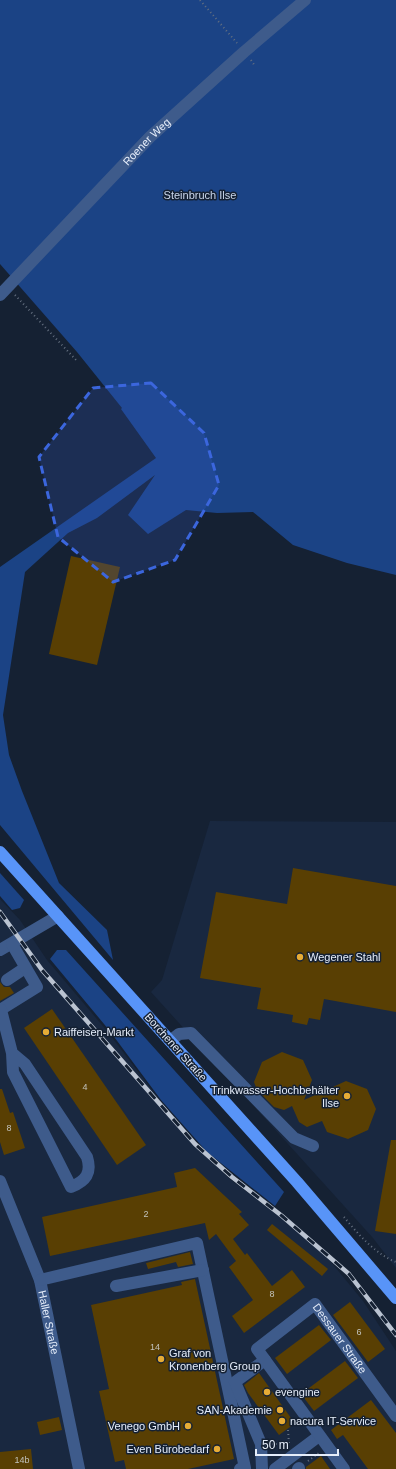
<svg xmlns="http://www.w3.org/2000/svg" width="396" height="1469" font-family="Helvetica,sans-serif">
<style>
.built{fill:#192840}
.green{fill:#1b4385}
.building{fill:#593f03}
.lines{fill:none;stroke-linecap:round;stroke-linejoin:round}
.path{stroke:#657080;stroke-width:2;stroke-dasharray:1 3;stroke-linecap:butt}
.minor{stroke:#3e5b8b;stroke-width:12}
.major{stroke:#5894f8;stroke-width:12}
.rail-casing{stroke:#bac3d1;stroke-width:4.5}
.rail{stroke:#152133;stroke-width:3;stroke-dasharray:9;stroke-linecap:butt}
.marked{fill:#3b66dd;fill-opacity:0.2;stroke:#3b66dd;stroke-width:3;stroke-dasharray:8 5;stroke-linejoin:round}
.poi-dot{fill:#e6ac36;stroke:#152133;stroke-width:1.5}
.labels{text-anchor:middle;stroke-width:3;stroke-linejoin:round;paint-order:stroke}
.number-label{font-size:9px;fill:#c2c2bc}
.street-label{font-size:11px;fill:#e5edfa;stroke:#152133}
.park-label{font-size:11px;fill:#c9d6eb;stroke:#152133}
.poi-label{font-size:11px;fill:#e5edfa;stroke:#152133;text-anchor:start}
</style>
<rect width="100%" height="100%" fill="#152133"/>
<!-- built -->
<g class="built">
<polygon points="210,821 396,822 396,1268 373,1238 151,992 162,980"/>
<polygon points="0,899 20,920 47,960 107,1031 194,1145 231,1180 316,1244 363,1301 396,1351 396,1469 0,1469"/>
</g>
<!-- green -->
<g class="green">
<polygon points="0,0 396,0 396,575 347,563 293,545 253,512 217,513 186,510 148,534 128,515 155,475 97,518 68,533 25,572 3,715 9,755 22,791 59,883 107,930 113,960 0,825 0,567 156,458 121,409 122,408 77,352 0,264"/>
<polygon points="0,873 24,900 20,908 12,910 0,896"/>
<polygon points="57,950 66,950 284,1192 275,1206 207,1152 161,1100 109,1030 50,959"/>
</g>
<!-- building -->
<g class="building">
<polygon points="71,556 120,567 97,665 49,654"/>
<polygon points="293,868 396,886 396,1012 324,999 320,1020 309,1018 307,1025 292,1022 293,1015 257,1009 261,988 200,978 216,892 287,904"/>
<polygon points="0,982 4,987 10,987 14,993 0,1001"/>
<polygon points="52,1009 146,1145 117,1165 24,1028"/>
<polygon points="282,1052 303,1060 312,1080 304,1100 346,1081 367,1089 376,1109 368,1130 348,1139 327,1132 322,1121 307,1127 299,1122 292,1106 284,1110 274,1107 257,1090 254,1082 262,1062"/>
<polygon points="0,1089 2,1089 10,1113 13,1112 25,1148 4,1155 0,1142"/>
<polygon points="391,1140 396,1140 396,1234 375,1231"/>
<polygon points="195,1168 242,1212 239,1214 249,1225 233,1239 245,1255 247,1253 272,1286 292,1270 305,1287 244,1333 232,1316 253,1300 229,1267 236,1261 216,1234 209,1240 205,1223 50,1256 42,1217 177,1187 174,1173"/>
<polygon points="272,1224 328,1269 322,1276 267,1230"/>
<polygon points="190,1252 193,1264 178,1267 176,1262 148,1269 146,1263"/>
<polygon points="195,1279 234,1459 188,1469 126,1469 124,1460 115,1462 99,1391 109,1389 91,1305 182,1285 181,1282"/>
<polygon points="350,1302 385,1349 368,1362 333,1315"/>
<polygon points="319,1325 331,1340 287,1374 275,1358"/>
<polygon points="345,1361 358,1378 314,1411 301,1394"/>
<polygon points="259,1373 291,1418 290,1419 294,1424 279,1435 248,1393 244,1385"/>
<polygon points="371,1400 396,1433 396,1469 368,1469 343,1435 337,1439 331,1430"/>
<polygon points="59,1417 62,1430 40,1435 37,1422"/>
<polygon points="31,1449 33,1469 0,1469 0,1452"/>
<polygon points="321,1456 330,1469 306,1469 306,1467"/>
</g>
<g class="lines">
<!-- path -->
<g class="path">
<polyline points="200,0 237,43"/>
<polyline points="251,60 255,66"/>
<polyline points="15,295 77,361"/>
<path d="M344,1217C358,1234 375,1254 396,1262"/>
<polyline points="288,1430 289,1444"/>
<polyline points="272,1444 288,1444"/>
<polyline points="308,1461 319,1453"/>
</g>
<!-- minor -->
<g class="minor">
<path id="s1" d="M0,295L150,137L244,52L305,0"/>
<polyline points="0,950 58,916"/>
<polyline points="7,980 25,968"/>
<polyline points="0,1010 37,987 12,944"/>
<path d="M1,1010L12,1053L25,1064L87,1157C92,1173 86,1181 71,1187L13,1072L12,1053"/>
<polyline points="170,1041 179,1034 191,1033 294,1138 313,1146"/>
<path id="s2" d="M0,1181L40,1280L79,1469"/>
<polyline points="40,1280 197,1243 245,1468 240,1469"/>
<polyline points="116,1286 203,1270"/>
<polyline points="262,1469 261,1444 235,1382 265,1360"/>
<polyline points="275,1469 319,1436"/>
<polyline points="298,1469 299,1468"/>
<path id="s3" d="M344,1469L257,1349L315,1304L396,1416"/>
</g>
<!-- major -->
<polyline class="major" points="0,852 297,1182 396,1298"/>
<defs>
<polyline id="rail" points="0,912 42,970 195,1144 232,1177 282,1216 349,1274 396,1335"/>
</defs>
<!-- rail casing -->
<use href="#rail" class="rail-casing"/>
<!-- rail -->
<use href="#rail" class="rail"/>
</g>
<!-- marked area -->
<path class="marked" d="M151,383L204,433L219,485L175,560L113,582L58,537L39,457L93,388Z"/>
<!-- markers -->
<g class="poi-dot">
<circle cx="300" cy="957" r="4"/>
<circle cx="46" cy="1032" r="4"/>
<circle cx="347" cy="1096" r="4"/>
<circle cx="161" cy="1359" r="4"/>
<circle cx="267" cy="1392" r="4"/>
<circle cx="280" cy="1410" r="4"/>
<circle cx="282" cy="1421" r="4"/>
<circle cx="188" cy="1426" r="4"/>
<circle cx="217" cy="1449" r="4"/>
</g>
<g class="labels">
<!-- number labels -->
<g class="number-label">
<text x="85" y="1090">4</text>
<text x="9" y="1131">8</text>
<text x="146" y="1217">2</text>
<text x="272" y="1297">8</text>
<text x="359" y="1335">6</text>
<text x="155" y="1350">14</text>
<text x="22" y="1463">14b</text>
</g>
<!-- street labels -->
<g class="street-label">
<text dy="4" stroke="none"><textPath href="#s1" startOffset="212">Roener Weg</textPath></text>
<text transform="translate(176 1047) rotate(48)" y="4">Borchener Straße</text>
<text dy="4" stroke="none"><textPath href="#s2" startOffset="150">Haller Straße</textPath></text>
<text dy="4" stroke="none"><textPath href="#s3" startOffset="264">Dessauer Straße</textPath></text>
</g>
<!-- park labels -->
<g class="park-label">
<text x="200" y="199">Steinbruch Ilse</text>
</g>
<!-- poi labels -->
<g class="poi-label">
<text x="308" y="961">Wegener Stahl</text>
<text x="54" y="1036">Raiffeisen-Markt</text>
<text x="339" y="1094" text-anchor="end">Trinkwasser-Hochbehälter<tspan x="339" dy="13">Ilse</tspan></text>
<text x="169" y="1357">Graf von<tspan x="169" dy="13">Kronenberg Group</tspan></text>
<text x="275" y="1396">evengine</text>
<text x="272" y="1414" text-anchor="end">SAN-Akademie</text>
<text x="290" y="1425">nacura IT-Service</text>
<text x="180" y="1430" text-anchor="end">Venego GmbH</text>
<text x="209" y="1453" text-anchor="end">Even Bürobedarf</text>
</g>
</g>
<!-- scale -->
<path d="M256 1449v6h82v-6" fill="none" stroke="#e5edfa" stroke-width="2"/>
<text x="262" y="1449" font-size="12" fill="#e5edfa" stroke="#152133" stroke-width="3" paint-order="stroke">50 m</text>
</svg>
